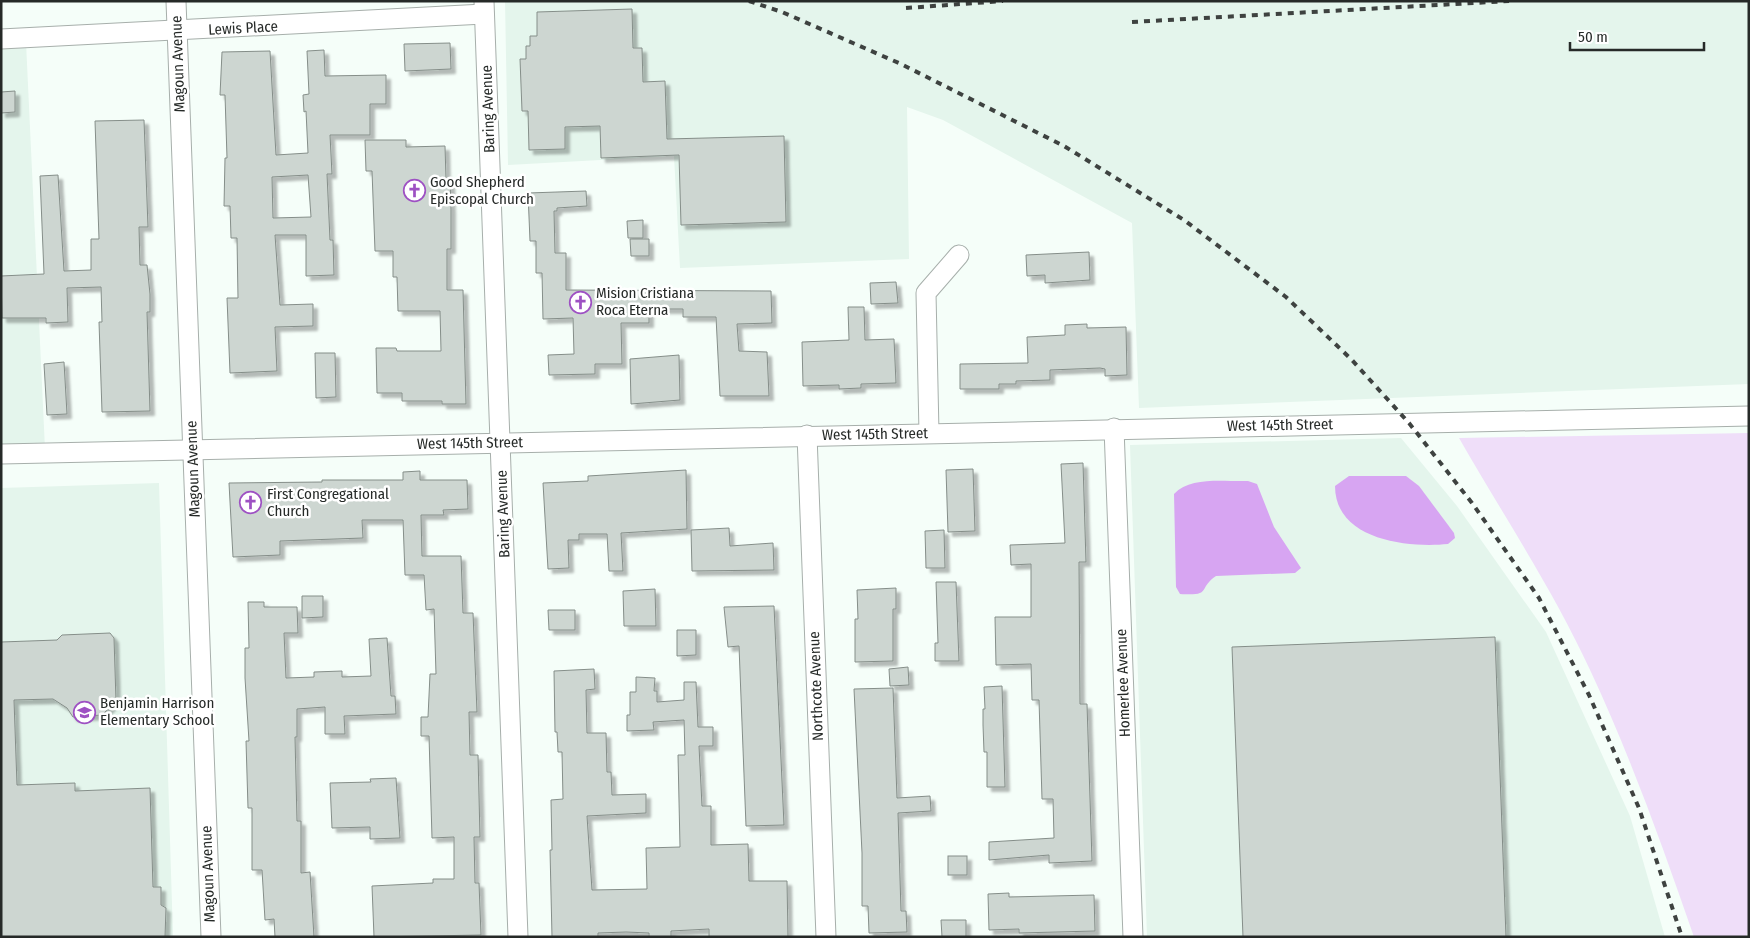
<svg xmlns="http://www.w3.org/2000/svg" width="1750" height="938" font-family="'Fira Sans Condensed',sans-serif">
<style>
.built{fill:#e4f5ec}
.green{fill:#efdef9}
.water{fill:#d7a5f2}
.building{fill:#cdd6d1;stroke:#858e89;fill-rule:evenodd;filter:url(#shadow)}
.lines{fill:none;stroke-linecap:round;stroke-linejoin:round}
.minor-casing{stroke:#a7afab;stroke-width:21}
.minor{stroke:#fff;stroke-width:19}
.rail{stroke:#3e4240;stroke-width:4;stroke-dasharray:6 6;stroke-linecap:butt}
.labels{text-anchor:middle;stroke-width:5;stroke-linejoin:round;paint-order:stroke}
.street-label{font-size:15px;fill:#262a28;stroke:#fff}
.poi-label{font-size:15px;fill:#262a28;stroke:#fff;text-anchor:start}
</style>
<defs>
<filter id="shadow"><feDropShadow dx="4.5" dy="4.5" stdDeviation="1" flood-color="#0004"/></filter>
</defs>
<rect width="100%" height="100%" fill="#f5fef9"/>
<!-- built -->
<g class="built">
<polygon points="505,1 1749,1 1749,384 1139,408 1132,223 943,120 907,107 909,259 680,268 674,156 508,165"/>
<polygon points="26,42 45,449 1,450 1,43"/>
<polygon points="1401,438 1457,506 1546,632 1630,816 1665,937 1147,937 1130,445"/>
<polygon points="159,483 173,937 1,937 1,488"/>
</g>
<!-- green -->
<path class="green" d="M1749,433V927L1746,937H1694C1663,847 1631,758 1591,672C1554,591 1503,515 1459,438Z"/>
<!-- water -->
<g class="water">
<path d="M1349,476H1406L1419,486L1454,533L1455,538L1448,544C1407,548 1335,540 1335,486Z"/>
<path d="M1248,481L1257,484L1274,527L1301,568L1295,573L1216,576C1197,589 1213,596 1180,594L1176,587L1174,494C1191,476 1224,482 1248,481Z"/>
</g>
<!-- building -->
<g class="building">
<polygon points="632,9 633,48 642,48 643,82 665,81 667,139 784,136 786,222 681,225 679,155 601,158 600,126 565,127 565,149 529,150 528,111 522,111 520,59 526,59 526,46 530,46 530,36 537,36 537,12"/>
<polygon points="450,43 451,69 405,71 404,44"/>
<path d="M324,50L325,76L386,75V104H370V135H330L332,174H327L330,240H333L334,275L306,276V235H275L280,305L313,304V326L275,327L277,371L230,373L227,298H238L237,238H231L230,206H224L225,158H227L225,95H220L222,52L270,51L276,155L308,153L306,111L304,112L303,95L309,94L307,51ZM308,175L311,217L273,218L272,177Z"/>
<polygon points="15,91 15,112 1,113 1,92"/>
<polygon points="144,120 148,227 139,227 140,265 147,265 150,294 150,312 147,312 150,411 102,412 99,322 102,322 101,287 67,288 68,322 46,323 46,318 2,318 1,276 44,274 40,176 58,175 64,271 91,270 91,239 99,239 95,121"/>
<polygon points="365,140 406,140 406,147 445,146 446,179 450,179 451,209 451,249 447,249 447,290 463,290 466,404 442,404 442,401 402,401 402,393 377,393 376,348 396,348 397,351 441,351 440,311 398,311 397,277 393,277 393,251 375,251 372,171 366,171"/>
<polygon points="586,191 587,206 557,208 557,211 554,211 555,253 566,253 566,290 771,291 772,323 737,324 739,351 767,352 769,396 720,396 716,317 683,317 683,309 649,309 649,323 621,323 622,364 595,364 595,374 549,375 548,355 574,354 573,318 543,319 542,273 536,273 536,241 530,241 528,193"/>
<polygon points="643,220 643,238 628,238 627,221"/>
<polygon points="630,239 649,239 649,256 631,256"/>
<polygon points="1089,252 1090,280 1045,283 1045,275 1027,276 1026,255"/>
<polygon points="896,282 898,303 871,304 870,283"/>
<polygon points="848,307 864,307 865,340 894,339 896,383 861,384 861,388 839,389 839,385 803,386 802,342 849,340"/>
<polygon points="1087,324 1087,328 1126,327 1127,375 1105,376 1105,369 1100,368 1050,370 1050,380 1016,381 1016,384 999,384 999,389 960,389 960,364 1028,363 1027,337 1065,335 1065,325"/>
<polygon points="315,353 335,353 336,397 316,398"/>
<polygon points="679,355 680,400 631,404 630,359"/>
<polygon points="64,362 67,414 47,415 44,364"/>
<polygon points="1083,463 1086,562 1079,562 1080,704 1087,704 1092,861 1049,863 1049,855 989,860 989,842 1054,838 1053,799 1042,799 1039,700 1032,700 1031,664 996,665 995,617 1031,617 1031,564 1011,565 1010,545 1065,543 1061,464"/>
<polygon points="973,469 975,531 948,532 946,470"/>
<polygon points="686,470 687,529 621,533 623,571 609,571 607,534 579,534 579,540 568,540 569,568 548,569 543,483 588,481 588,476"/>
<polygon points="420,471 420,480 467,480 468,509 443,510 444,515 421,515 422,556 461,556 463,613 473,613 477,712 469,712 470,755 478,755 480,837 474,837 475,883 479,883 481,935 374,937 372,886 433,883 433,879 454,879 454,837 432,838 429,736 421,736 421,717 428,717 430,674 436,674 434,609 426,610 424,575 405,575 403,520 362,520 363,538 280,541 280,555 233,557 229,483 322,482 322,480 403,480 403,472"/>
<polygon points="729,528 730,546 773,543 774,570 692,571 691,530"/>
<polygon points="944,530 945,568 926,568 925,531"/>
<polygon points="936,582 956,582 959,661 935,661 935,643 938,643"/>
<polygon points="896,588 896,609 893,609 893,661 855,662 855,619 858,619 857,590"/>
<polygon points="655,589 656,626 624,626 623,591"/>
<polygon points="302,596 323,596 323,617 302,618"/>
<polygon points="248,602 264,602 264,607 297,607 298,633 284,633 286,678 314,677 314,672 342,671 342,677 371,676 369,639 387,638 391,696 395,696 396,714 344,716 345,734 325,734 325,707 297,709 297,737 295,737 297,821 301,821 301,873 310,872 314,937 275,937 274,919 265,920 262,870 252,870 252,808 248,808 246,741 249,741 245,678 245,648 249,648"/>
<polygon points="774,606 784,825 746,826 739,646 728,647 724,607"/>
<polygon points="548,610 575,610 575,630 549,630"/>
<polygon points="677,630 696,630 696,655 677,656"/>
<polygon points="110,633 114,638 116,701 102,715 73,717 67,708 53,699 14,700 17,785 75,783 75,791 150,788 153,887 161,887 161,905 166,908 165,937 1,937 1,642 57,640 62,635"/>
<polygon points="1495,637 1506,937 1243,937 1232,647"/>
<polygon points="908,667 909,685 890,686 889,669"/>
<polygon points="594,669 595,689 586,690 587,733 606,733 607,772 611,772 612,795 646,794 646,813 587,816 592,890 647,889 646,848 680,847 678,755 685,755 684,720 653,722 654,730 627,731 627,715 630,715 630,692 636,692 636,677 655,678 654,691 657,691 657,702 684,700 684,682 696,682 698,727 713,727 713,746 699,746 702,806 711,806 711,845 748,844 749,881 787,881 788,937 709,937 709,929 671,931 671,937 649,937 649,933 626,932 598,933 598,937 552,937 550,850 552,850 551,800 563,799 562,752 558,752 557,732 555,732 554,671"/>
<polygon points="1002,686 1005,787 987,787 987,752 984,752 983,725 983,709 985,709 984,687"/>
<polygon points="893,688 897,798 930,796 931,811 898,813 901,911 906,911 907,932 869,933 868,906 862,906 862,853 854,689"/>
<polygon points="396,778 400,838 370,839 370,827 332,828 330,783 371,782 370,779"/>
<rect x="948" y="856" width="19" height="19"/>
<polygon points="1009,893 1009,897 1094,895 1095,931 1019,933 1019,929 989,930 988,894"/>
<polygon points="941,920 966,920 966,937 942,937"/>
</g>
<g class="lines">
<defs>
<g id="minor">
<polyline points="176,1 211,937"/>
<polyline points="484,1 518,937"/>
<polyline points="1,39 484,14"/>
<polyline points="1114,428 1133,937"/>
<polyline points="929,433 926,293 959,255"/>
<polyline points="807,435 826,937"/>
<polyline points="1,454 1749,416"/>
</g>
</defs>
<!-- minor casing -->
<use href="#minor" class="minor-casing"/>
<!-- minor -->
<use href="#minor" class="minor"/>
<!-- rail -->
<g class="rail">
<polyline points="749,1 782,12 901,64 1064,146 1184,220 1286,297 1351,359 1409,423 1472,503 1539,598 1589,695 1639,808 1682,937"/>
<polyline points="906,8 1003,1"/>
<polyline points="1132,22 1509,1"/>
</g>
</g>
<!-- icons -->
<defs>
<symbol id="church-ring" viewBox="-11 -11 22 22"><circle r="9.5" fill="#fff" stroke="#9e51c3" stroke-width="1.5"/><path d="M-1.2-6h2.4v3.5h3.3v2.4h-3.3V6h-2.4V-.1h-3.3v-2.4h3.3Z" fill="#9e51c3"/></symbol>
<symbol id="school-ring" viewBox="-11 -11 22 22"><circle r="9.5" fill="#fff" stroke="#9e51c3" stroke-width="1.5"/><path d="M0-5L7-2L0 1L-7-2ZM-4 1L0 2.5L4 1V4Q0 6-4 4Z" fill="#9e51c3"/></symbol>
</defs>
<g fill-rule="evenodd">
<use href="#church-ring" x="402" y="178" width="25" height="25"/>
<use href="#church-ring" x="568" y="290" width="25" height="25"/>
<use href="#church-ring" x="238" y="490" width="25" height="25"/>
<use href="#school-ring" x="72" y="700" width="25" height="25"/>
</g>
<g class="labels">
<!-- street labels -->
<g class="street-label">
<text transform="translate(243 28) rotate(-3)" y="5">Lewis Place</text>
<text transform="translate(178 64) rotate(-92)" y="5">Magoun Avenue</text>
<text transform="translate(488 109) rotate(-92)" y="5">Baring Avenue</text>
<text transform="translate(1280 425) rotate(-1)" y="5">West 145th Street</text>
<text transform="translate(875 434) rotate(-1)" y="5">West 145th Street</text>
<text transform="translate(470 443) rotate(-1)" y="5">West 145th Street</text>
<text transform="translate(193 469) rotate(-92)" y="5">Magoun Avenue</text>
<text transform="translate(503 514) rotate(-92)" y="5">Baring Avenue</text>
<text transform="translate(1123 683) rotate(-92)" y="5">Homerlee Avenue</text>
<text transform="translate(816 686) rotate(-92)" y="5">Northcote Avenue</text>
<text transform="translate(208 874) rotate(-92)" y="5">Magoun Avenue</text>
</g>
<!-- poi labels -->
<g class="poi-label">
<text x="430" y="187">Good Shepherd<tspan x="430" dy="17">Episcopal Church</tspan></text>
<text x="596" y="298">Mision Cristiana<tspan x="596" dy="17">Roca Eterna</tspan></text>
<text x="267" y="499">First Congregational<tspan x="267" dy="17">Church</tspan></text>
<text x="100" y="708">Benjamin Harrison<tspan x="100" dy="17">Elementary School</tspan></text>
</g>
</g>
<!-- border -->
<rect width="1750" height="938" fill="none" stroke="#262a28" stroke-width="5"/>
<!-- scale -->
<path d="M1570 42v8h134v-8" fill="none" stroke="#262a28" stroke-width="2.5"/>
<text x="1578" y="42" font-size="15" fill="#262a28" stroke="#ffffff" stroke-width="4" paint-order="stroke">50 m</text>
</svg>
